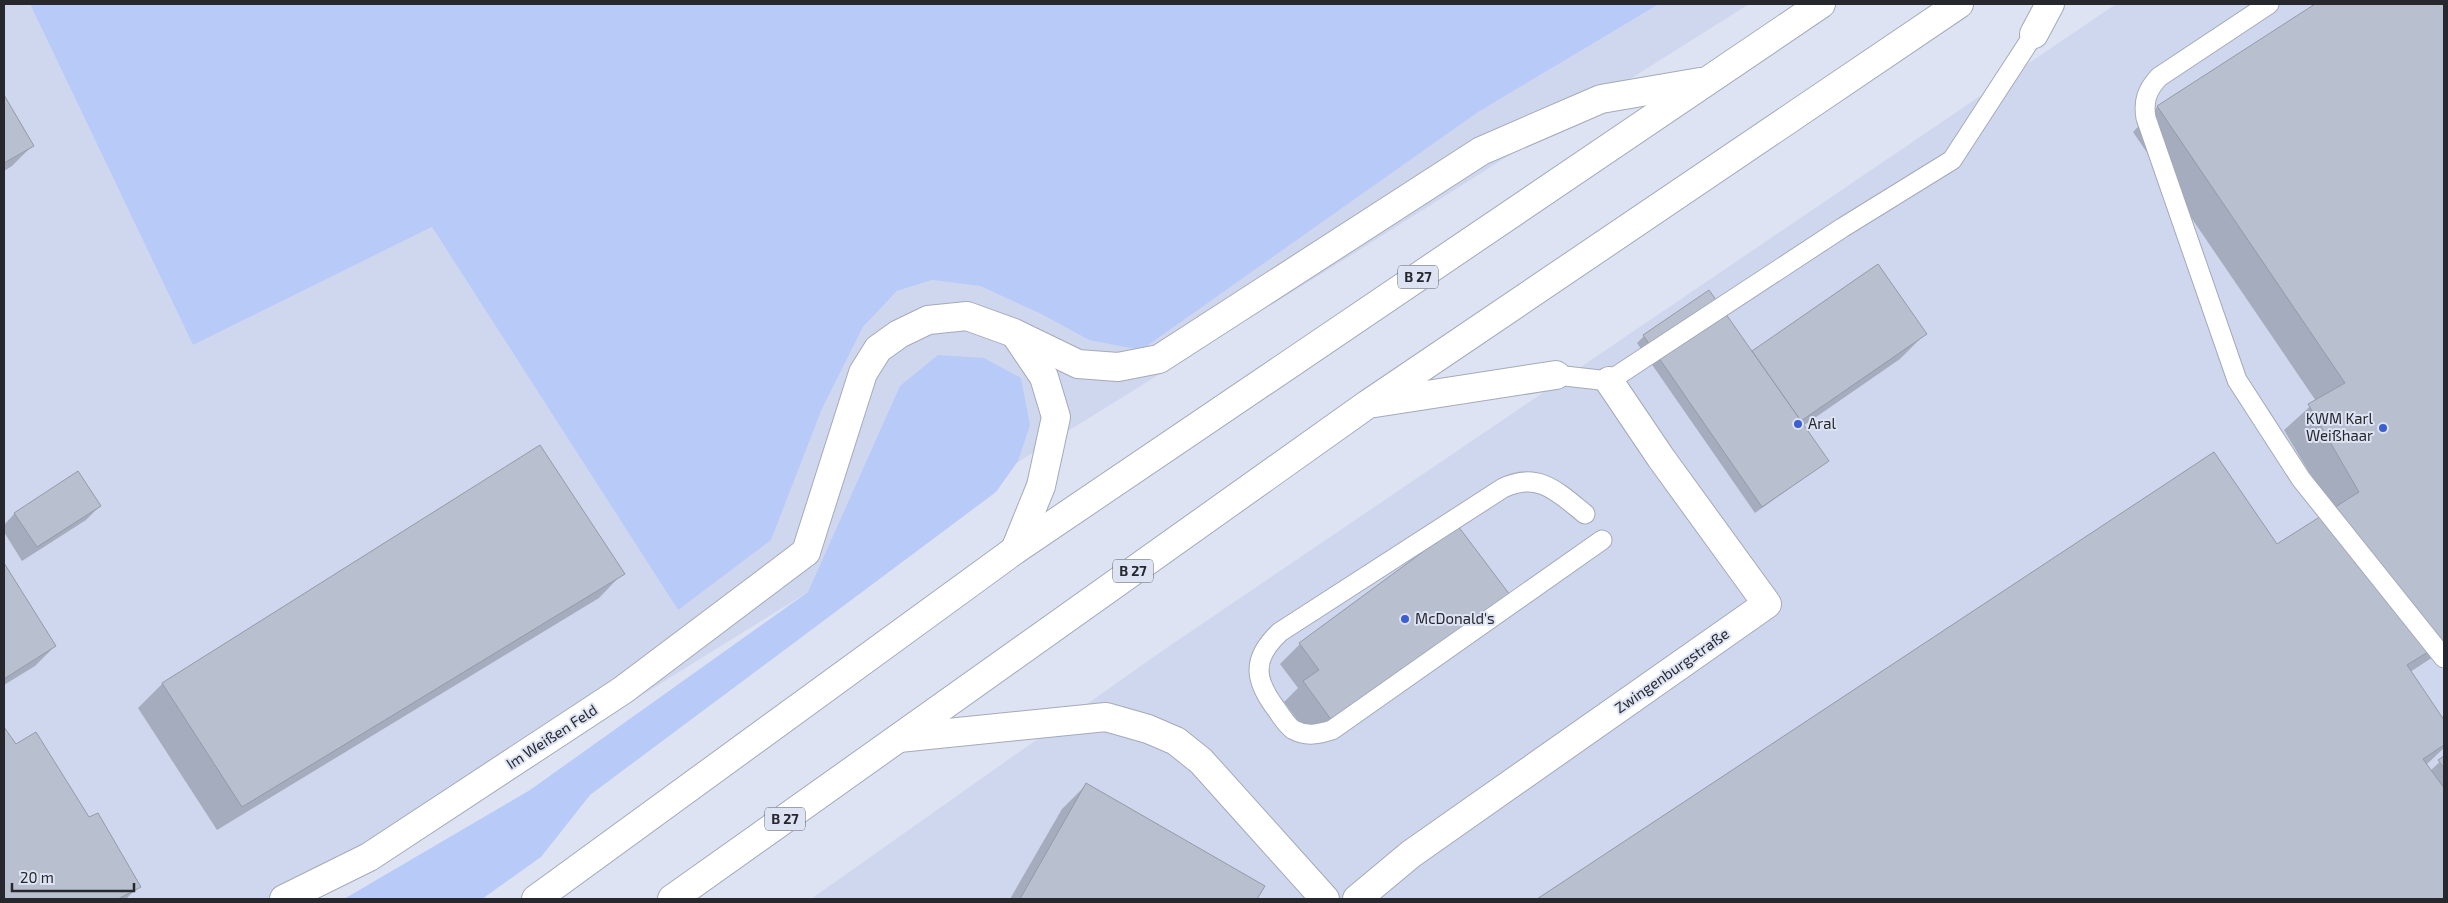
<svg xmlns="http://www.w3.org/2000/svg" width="2448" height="903" font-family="'Exo 2',sans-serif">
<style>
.built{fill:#cfd7ee}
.green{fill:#b7caf8}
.shadow{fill:#0003}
.building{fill:#b8bfce;stroke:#939aa8}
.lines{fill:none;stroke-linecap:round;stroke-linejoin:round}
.service-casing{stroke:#a4aab9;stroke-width:21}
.minor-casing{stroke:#a4aab9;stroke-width:30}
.trunk-casing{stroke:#a4aab9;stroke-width:30}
.service{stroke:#fff;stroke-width:19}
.minor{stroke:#fff;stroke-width:28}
.trunk{stroke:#fff;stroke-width:28}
.poi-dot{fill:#3c5ed0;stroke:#dde3f3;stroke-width:2}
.labels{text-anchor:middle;stroke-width:4;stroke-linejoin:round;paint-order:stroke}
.shield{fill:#dde3f3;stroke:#5d6069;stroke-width:1}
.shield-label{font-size:14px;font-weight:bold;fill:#26282e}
.poi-label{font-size:15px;fill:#26282e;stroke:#dde3f3;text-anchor:start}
.street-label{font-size:15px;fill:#26282e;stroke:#dde3f3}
</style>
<rect width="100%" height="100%" fill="#dde3f3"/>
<!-- built -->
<g class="built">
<polygon points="4,4 30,4 193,345 432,227 678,610 821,411 863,327 897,291 932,280 980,286 1041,314 1089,340 1659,4 1749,4 1342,261 313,899 4,899"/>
<polygon points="2116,4 2444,4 2444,899 811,899 1162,651"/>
</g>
<!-- green -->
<g class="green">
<polygon points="30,4 1659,4 1478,112 1141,350 1089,340 1041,314 980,286 932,280 897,291 863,327 821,411 771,540 678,610 432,227 193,345"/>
<polygon points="938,355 984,358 1021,378 1030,425 1018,461 996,492 590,795 541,857 482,899 344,899 530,790 808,592 900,386"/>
</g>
<!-- shadow -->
<g class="shadow">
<polygon points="2317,4 2444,4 2444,650 2410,672 2444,723 2444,748 2426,765 2430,771 2444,758 2444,899 1539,899 2214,454 2276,545 2332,511 2284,430 2316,401 2133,132 2157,107"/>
<polygon points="4,97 32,146 12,166 4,171"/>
<polygon points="1877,266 1925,334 1900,359 1803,426 1827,461 1755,513 1637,343 1644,336 1752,353"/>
<polygon points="100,506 86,520 22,561 4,532 4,525 15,513"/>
<polygon points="4,565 55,646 35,666 4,685"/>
<polygon points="623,573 599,598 217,830 138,708 162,684"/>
<polygon points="1488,615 1315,744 1284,702 1298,688 1280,664 1300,644"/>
<polygon points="4,729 15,745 88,818 139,886 126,899 4,899"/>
<polygon points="1087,784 1263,886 1256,899 1010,899 1062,809"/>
</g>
<!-- building -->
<g class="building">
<polygon points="2315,4 2444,4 2444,642 2407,665 2444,720 2444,745 2423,759 2444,788 2444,899 1537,899 2214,452 2277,544 2359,492 2308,404 2345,383 2157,106"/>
<polygon points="4,95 34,146 4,163"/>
<polygon points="1878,264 1927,334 1801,421 1752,351"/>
<polygon points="1709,290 1829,461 1762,507 1643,335"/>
<polygon points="540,445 625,574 242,807 162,683"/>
<polygon points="78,471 101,506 37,547 14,513"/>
<polygon points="1458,526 1510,595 1335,725 1303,681 1319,670 1299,643"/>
<polygon points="4,563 56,646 4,679"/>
<polygon points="4,727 16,744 36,732 89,817 98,813 141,887 118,899 4,899"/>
<polygon points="2444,756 2444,768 2438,760"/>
<polygon points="1086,783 1265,886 1257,899 1020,899"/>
</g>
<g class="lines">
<defs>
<g id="service">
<path d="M2269,4L2159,77C2147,90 2143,101 2146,118L2237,380L2301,479L2444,658"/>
<polyline points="1556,375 1609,381 1842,228 1952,160 2034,34"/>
<path d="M1585,514C1558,492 1538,471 1503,488L1280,632C1251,659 1254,680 1277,710C1281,716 1288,727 1294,730C1307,737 1319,734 1332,730L1602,540"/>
</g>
<g id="minor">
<polyline points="284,899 369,857 623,690 806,552"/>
<polyline points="1357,899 1411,854 1767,604 1661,458 1609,381"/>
</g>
<g id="trunk">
<polyline points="2034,34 2050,4"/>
<polyline points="1375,403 1556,375"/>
<polyline points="1015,550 1041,486 1056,417 1044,377 1015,334"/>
<polyline points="806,552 863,373 878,349 899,334 928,320 967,316 1014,333 1078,364 1118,367 1159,359 1481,151 1601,99 1700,82"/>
<polyline points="899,738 1106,717 1148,729 1176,741 1201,761 1325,899"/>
<polyline points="536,899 1015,550 1821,4"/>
<polyline points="672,899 1368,404 1959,4"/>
</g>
</defs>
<!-- service casing -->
<use href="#service" class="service-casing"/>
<!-- minor casing -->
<use href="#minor" class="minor-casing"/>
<!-- trunk casing -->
<use href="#trunk" class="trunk-casing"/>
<!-- service -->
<use href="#service" class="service"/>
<!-- minor -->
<use href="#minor" class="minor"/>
<!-- trunk -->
<use href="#trunk" class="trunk"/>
</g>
<!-- markers -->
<g class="poi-dot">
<circle cx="1798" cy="424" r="5"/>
<circle cx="2383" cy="428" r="5"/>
<circle cx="1405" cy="619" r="5"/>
</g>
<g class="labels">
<!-- shield labels -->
<g class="shield">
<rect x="1398" y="265.5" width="40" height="23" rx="4"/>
<rect x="1113" y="559.5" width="40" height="23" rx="4"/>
<rect x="765" y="807.5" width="40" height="23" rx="4"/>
</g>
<g class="shield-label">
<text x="1418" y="282">B 27</text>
<text x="1133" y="576">B 27</text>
<text x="785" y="824">B 27</text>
</g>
<!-- poi labels -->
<g class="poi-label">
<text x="2373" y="424" text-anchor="end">KWM Karl<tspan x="2373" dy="17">Weißhaar</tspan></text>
<text x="1808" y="429">Aral</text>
<text x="1415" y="624">McDonald's</text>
</g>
<!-- street labels -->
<g class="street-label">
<text transform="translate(1672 671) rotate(-35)" y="5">Zwingenburgstraße</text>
<text transform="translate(552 737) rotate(-33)" y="5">Im Weißen Feld</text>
</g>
</g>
<!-- border -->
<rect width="2448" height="903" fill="none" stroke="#26282e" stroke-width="10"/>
<!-- scale -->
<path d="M12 883v8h122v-8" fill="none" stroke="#26282e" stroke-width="2.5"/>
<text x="20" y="883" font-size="15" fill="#26282e" stroke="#dde3f3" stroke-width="4" paint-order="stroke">20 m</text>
</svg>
